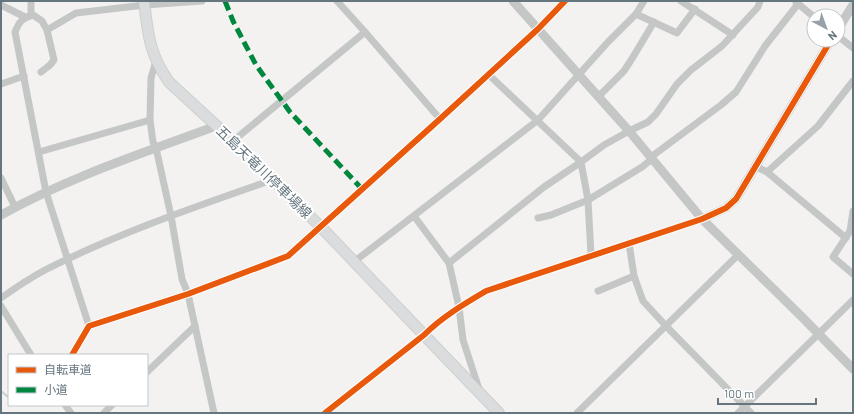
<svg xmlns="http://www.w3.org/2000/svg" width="854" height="414" font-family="Barlow,'Noto Sans JP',sans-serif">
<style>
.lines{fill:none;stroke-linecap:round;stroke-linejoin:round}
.stream{stroke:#c6cfd1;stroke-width:2}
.secondary-casing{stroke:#cecfcf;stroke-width:12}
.minor{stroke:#c5c7c7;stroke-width:7}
.tertiary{stroke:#c5c7c7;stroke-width:9}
.secondary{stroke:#dbdcdd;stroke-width:10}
.quiet{stroke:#00873e;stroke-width:5;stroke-dasharray:10 5;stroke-linecap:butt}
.cycleway-casing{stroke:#fff;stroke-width:8}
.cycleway{stroke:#e8590c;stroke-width:6}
.labels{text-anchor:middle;stroke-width:4;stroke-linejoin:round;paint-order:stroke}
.street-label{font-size:14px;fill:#65767f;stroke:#fff}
</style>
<rect width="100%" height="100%" fill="#f3f2f1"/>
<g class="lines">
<!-- stream -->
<polyline class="stream" points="1,391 8,397"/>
<defs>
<path id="secondary" d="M144,1C148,34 149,54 169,82L233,141L321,227L424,335L499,413"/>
</defs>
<!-- secondary casing -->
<use href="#secondary" class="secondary-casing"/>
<!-- minor -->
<g class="minor">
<polyline points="31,1 31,15"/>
<polyline points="337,1 365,32 440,119"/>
<polyline points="681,1 733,35"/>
<polyline points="796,2 814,17"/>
<polyline points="1,5 25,17"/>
<polyline points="636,14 677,33 695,9"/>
<polyline points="838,36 853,48"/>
<polyline points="156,61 151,78 150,120 153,142 156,148 171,216 182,279 188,294 214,413"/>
<polyline points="41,72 50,65 54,60 47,30"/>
<polyline points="488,74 581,162 588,200 591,255"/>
<polyline points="1,84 24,76"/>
<polyline points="598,97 624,71 633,57 654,22"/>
<polyline points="233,141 365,32"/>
<polyline points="39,152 150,120"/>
<polyline points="651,157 721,105 736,92 765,46 798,4"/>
<polyline points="755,166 767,172 846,238"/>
<polyline points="767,172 818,126 853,81"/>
<polyline points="1,178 15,207"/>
<polyline points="853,211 850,231 833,257 853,274"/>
<polyline points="414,216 449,263 459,307 463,340 480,392"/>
<polyline points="538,218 551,215 588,200 642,167 652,159"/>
<polyline points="629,243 634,276 643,301 666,326 751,413"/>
<polyline points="355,261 538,120 608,42 636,14 644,1"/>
<polyline points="449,263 544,187 581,162 604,145 629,131 648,122 656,114 677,84 691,70 722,46 758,7 760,1"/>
<polyline points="598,291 634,276"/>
<path d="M1,298C15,288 30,278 45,270C118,233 195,207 272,180"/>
<polyline points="1,306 31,355"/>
<path d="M89,326L46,192L15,32C19,22 22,18 33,15L42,21L47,30L76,13L145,5L202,1"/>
<polyline points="72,355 89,326 188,294 288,256 440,119 538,29 565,1"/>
<polyline points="147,372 195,326"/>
<polyline points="65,405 71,413"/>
<polyline points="104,413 112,405"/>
<path d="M325,413L424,335C442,317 464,304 486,291L702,219"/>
<polyline points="577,413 738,255"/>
<polyline points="738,413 853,300"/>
</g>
<!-- tertiary -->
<g class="tertiary">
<polyline points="513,1 629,131 702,219 802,317 853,369"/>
<polyline points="838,29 853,5"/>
<path d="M1,215C69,177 143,153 216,126"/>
<polyline points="702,219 726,208 736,199 831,40"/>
</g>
<!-- secondary -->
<use href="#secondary" class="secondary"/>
<!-- quiet -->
<polyline class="quiet" points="225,1 233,21 256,65 290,112 362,189"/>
<defs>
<g id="cycleway">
<polyline points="72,355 89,326 188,294 288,256 440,119 538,29 565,1"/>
<path d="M325,413L424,335C442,317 464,304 486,291L702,219L726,208L736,199L831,40"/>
</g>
</defs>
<!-- cycleway casing -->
<use href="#cycleway" class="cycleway-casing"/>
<!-- cycleway -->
<use href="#cycleway" class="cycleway"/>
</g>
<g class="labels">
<!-- street labels -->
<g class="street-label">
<text transform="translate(264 172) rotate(44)" y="5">五島天竜川停車場線</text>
</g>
</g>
<!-- border -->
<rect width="854" height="414" fill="none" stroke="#65767f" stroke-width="4"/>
<!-- legend -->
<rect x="8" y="354" width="140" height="52" fill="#ffffff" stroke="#c1c8cc"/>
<rect x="16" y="367" width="20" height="6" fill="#e8590c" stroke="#c1c8cc"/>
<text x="44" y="374" font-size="12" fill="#65767f">自転車道</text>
<rect x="16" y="387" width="20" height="6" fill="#00873e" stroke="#c1c8cc"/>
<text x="44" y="394" font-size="12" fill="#65767f">小道</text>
<!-- north arrow -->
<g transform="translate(826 28) rotate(139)"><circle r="19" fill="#ffffff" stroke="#c1c8cc"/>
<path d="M0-3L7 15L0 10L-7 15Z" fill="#97a1a7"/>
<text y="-6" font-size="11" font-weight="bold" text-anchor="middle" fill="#65767f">N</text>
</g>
<!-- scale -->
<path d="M718 398v6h98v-6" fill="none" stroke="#65767f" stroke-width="2"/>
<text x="724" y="398" font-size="12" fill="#65767f" stroke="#ffffff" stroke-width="3" paint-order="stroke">100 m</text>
</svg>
